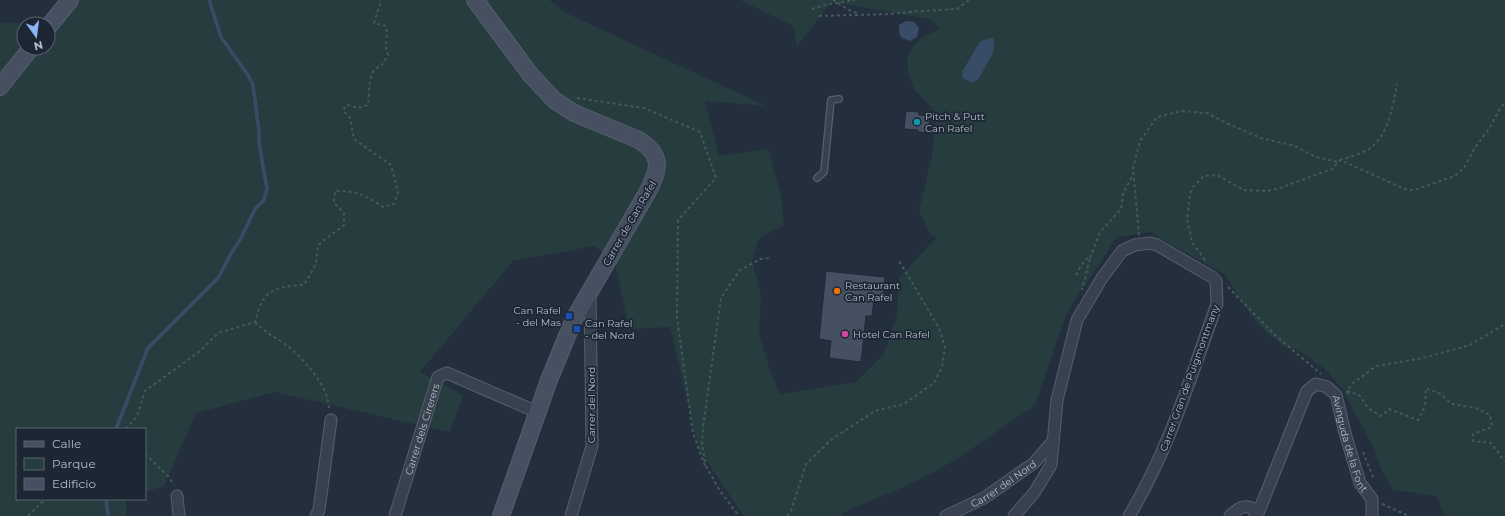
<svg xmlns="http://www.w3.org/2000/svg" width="1505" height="516" font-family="Montserrat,sans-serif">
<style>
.green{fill:#263c3f;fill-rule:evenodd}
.water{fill:#394c67}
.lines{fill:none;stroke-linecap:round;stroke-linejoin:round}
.stream{stroke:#394c67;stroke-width:3.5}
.building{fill:#455162;stroke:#1f2835}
.lane-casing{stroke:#565f6c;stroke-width:8}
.street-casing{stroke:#565f6c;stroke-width:13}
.secondary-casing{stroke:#565f6c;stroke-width:18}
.path{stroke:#44595c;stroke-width:2;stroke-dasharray:3 3;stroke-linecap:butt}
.lane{stroke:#38414e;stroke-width:5.5}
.street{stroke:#38414e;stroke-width:11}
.secondary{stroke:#465061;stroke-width:16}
.culture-dot{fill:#0f9aa8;stroke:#1d2633;stroke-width:1.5}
.food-dot{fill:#e8710a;stroke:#1d2633;stroke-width:1.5}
.transit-dot{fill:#1a4fb4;stroke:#1d2633;stroke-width:1.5}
.hotel-dot{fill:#d1479c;stroke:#1d2633;stroke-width:1.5}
.labels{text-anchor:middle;stroke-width:3.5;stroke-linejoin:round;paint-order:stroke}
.poi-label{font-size:10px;fill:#b4bcc9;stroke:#1d2633;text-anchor:start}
.street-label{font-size:10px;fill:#b4bcc9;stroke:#1d2633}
</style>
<rect width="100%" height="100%" fill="#242f3e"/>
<!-- green -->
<path class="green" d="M77,0H549L568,14L766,106L705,101L719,156L768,149L781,195L784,225L759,238L752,261L761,296L759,332L771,374L780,394L856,382L884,354L897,316L899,278L937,237L931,235L919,211L932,156L936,117L932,108L914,89L909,75L907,59L913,46L920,39L940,28L930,19L832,2L797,46L793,26L740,0H1505V516H1444L1437,496L1393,490L1380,467L1374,448L1342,389L1326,370L1301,352L1284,346L1265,331L1250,314L1225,275L1150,232L1117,237L1067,312L1035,405L963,455L936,471L901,488L842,513L843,516H744L699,450L670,327L629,329L615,262L594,246L513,261L420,372L463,395L450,432L275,392L196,413L164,486L145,492V429H17V499H126V516H0V23L62,21ZM24,24H48V48H24Z"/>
<!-- water -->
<g class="water">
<polygon points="906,21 914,22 919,28 917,37 910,41 902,38 899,33 899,25"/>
<path d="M991,38L994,39C995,55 991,56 984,69C979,79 976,87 963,78L962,72L976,48L981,41Z"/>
</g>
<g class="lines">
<!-- stream -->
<g class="stream">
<polyline points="116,429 148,348 218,278 232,252 240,240 255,209 264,200 267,189 259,143 259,131 253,85 248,75 221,37 209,0"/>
<polyline points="106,499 108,516"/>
</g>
</g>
<!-- building -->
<g class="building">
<polygon points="906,111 919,112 919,115 930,116 928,133 918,132 918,130 904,129"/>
<polygon points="826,271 885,277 883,300 874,299 872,316 866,316 861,362 829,358 831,341 819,339"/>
</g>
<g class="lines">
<defs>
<polyline id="lane" points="817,178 824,172 831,100 839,99"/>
<g id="street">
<polyline points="177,496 179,516"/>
<polyline points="316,516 319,510 331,420"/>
<path id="s1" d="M395,516L438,377L447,373L537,412"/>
<polyline points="571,516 592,446 590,292"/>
<path id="s2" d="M946,516L984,498L1034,463L1053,441"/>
<path d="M1014,516L1034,493L1051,465L1057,400L1077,320L1102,278L1122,251L1135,245L1150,243L1157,245L1212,277L1216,281L1217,304C1191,376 1169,450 1129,516"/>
<path d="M1230,516C1237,510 1242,504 1252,508L1256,516"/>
<path id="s3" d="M1257,516L1307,391L1316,384L1327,387L1336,395L1345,433L1360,483L1372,499V516"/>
</g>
<g id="secondary">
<path d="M475,0L530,74L554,100L574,113L639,140C664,156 659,170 647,193L574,319L549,380L501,516"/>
<polyline points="48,27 70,0"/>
<polyline points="0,87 31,48"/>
</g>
</defs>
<!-- lane casing -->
<use href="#lane" class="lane-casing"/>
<!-- street casing -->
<use href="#street" class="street-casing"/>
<!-- secondary casing -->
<use href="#secondary" class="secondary-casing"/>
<!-- path -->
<g class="path">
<polyline points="833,0 849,10 859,14"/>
<polyline points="812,9 824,5 855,0"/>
<polyline points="819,16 890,14 921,11 957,9 969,0"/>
<polyline points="577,98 644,108 700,132 716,178 678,220 677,318 693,433 705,466"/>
<path d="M1340,160C1349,157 1361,154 1369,149C1388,136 1393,106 1397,84"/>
<polyline points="1139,235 1133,168 1140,141 1157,117 1182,111 1207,113 1228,124 1261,138 1295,146 1316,157 1338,162"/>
<polyline points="1090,258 1100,232 1121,209 1123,193 1133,175"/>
<polyline points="1205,260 1192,242 1187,219 1190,194 1193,187 1204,176 1217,175 1244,190 1267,191 1280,188 1332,169 1340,160 1407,190 1414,190 1455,176 1464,168 1474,149 1489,129 1498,112 1505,102"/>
<polyline points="1076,275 1082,264 1088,258 1090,258 1082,290"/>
<polyline points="1228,287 1275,335 1321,374"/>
<path d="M255,322C266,333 273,336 285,344C299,353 323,382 327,397C328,401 329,406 329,410"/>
<polyline points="1347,391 1359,395 1368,408 1381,416 1389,409 1418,420 1425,406 1426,388 1441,394 1451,404 1476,408 1490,415 1492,427 1473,434 1473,441 1491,443 1505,462"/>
<polyline points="1348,394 1347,391 1352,384 1376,366 1423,358 1470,345 1505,324"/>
<path d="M126,429L137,416L145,391L200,351L218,333L255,322C263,290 272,287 304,285L316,264L318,245L344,225V213L334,203L335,191C357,191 364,194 383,207L394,204L398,192L391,165L354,139L350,118L343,110L347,105L358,108L368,105L370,80L374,70L383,64L388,55C383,41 389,39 386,26L374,23L381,0"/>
<polyline points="1363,452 1373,477 1372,480"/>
<polyline points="145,454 168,476 174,485"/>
<polyline points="705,462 702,444 703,427 721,298 739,271 760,259 770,258"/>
<polyline points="706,466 720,491 739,516"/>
<polyline points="1382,504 1409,516"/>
<polyline points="28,516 45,499"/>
<polyline points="787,516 791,511 806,464 832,439 875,411 904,404 934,383 942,367 945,347 939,328 898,259"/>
</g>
<!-- lane -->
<use href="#lane" class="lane"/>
<!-- street -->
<use href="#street" class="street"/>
<!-- secondary -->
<use href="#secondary" class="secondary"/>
</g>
<!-- markers -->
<circle class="culture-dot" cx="917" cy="122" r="4"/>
<circle class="food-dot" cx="837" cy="291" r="4"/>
<g class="transit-dot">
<rect x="565" y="312" width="8" height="8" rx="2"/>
<rect x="573" y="325" width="8" height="8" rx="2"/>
</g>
<circle class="hotel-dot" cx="845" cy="334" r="4"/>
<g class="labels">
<!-- poi labels -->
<g class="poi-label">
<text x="925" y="120">Pitch &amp; Putt<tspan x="925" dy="12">Can Rafel</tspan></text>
<text x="845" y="289">Restaurant<tspan x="845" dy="12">Can Rafel</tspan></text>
<text x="561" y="314" text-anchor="end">Can Rafel<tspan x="561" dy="12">- del Mas</tspan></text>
<text x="585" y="327">Can Rafel<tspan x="585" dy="12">- del Nord</tspan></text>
<text x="853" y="338">Hotel Can Rafel</text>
</g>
<!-- street labels -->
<g class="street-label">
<text transform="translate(629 223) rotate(-60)" y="4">Carrer de Can Rafel</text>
<text transform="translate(1189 378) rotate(-70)" y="4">Carrer Gran de Puigmontmany</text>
<text transform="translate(591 405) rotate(-90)" y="4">Carrer del Nord</text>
<text dy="4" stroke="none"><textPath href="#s1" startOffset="91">Carrer dels Cirerers</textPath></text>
<text dy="4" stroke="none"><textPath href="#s3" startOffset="220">Avinguda de la Font</textPath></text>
<text dy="4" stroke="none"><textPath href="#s2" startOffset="66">Carrer del Nord</textPath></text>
</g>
</g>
<!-- legend -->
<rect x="16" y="428" width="130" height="72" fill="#1d2633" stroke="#59626f"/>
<rect x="24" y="441" width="20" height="6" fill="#465061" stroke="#59626f"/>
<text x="52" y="448" font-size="12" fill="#b4bcc9">Calle</text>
<rect x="24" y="458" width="20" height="12" fill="#263c3f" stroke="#59626f"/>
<text x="52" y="468" font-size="12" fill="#b4bcc9">Parque</text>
<rect x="24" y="478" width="20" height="12" fill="#455162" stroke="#59626f"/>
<text x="52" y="488" font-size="12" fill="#b4bcc9">Edificio</text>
<!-- north arrow -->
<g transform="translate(36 36) rotate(166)"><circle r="19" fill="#1d2633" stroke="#59626f"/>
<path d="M0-3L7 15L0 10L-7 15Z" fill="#8ab4f8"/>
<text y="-6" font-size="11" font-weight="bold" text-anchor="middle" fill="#b4bcc9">N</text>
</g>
</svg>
